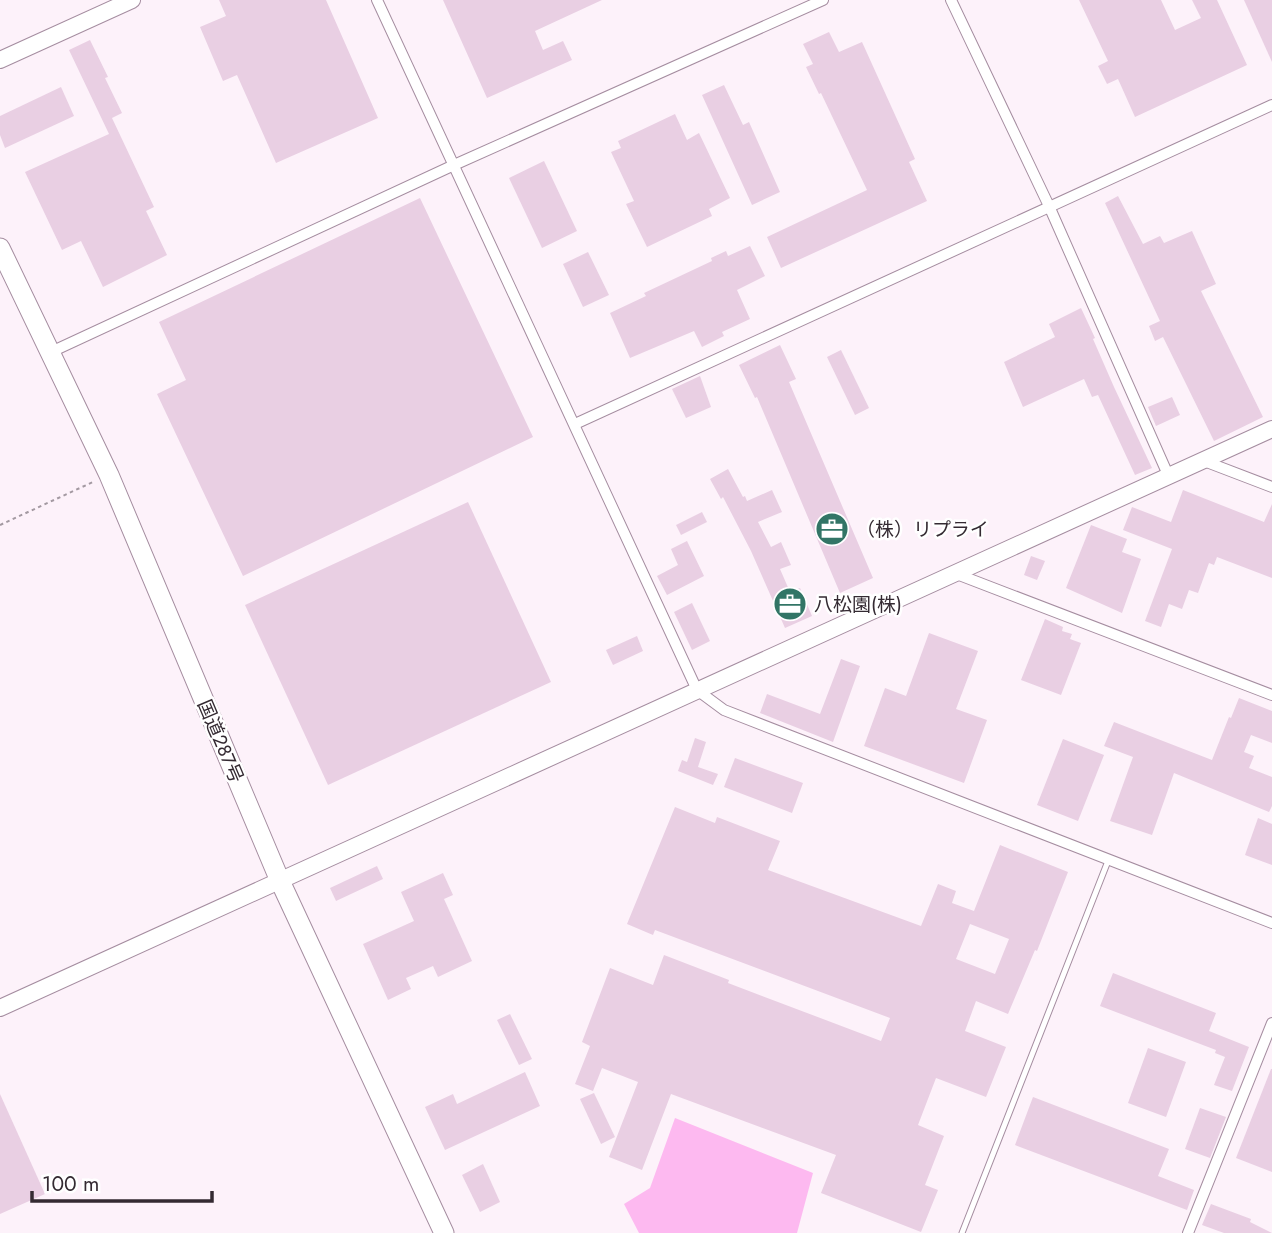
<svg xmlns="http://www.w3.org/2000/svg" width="1272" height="1233" font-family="Jost,'Noto Sans JP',sans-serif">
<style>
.green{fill:#fdb9f0}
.building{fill:#e9cfe3;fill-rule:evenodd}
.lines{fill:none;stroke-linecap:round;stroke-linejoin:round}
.lane-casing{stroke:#a58da0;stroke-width:7}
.street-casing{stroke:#a58da0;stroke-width:12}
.secondary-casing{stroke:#a58da0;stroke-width:18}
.highway-casing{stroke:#a58da0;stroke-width:21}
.path{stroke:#a399a1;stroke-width:2;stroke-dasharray:3.5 3.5;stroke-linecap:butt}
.lane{stroke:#fff;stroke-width:5}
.street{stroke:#fff;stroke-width:10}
.secondary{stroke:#fff;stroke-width:16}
.highway{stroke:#fff;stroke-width:19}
.labels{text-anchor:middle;stroke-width:5;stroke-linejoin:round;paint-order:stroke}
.poi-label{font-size:19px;fill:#342a32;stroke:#fff;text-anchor:start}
.street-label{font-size:19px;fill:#342a32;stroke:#fff}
</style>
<rect width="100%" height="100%" fill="#fdf2fa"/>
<!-- green -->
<polygon class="green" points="675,1118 813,1173 797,1233 639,1233 624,1204 650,1188"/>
<!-- building -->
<g class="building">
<polygon points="219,0 326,0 378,118 276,163 237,75 223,81 200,27 226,16"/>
<polygon points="443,0 602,0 535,31 543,50 563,41 572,60 487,98"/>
<polygon points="1079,0 1161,0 1175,30 1201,18 1192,0 1217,0 1247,65 1135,117 1118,79 1107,84 1098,66 1108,61"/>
<polygon points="1244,0 1272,0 1272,62"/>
<polygon points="829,32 839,52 862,42 915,159 909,162 927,201 781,268 767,237 867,190 821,93 819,94 806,67 813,64 803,44"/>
<polygon points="90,40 108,77 105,78 122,113 112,118 154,207 146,211 167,255 103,287 81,241 62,250 25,172 109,134 69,50"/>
<polygon points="724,85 743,125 749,122 780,192 752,205 702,95"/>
<polygon points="61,87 74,116 5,148 0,135 0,116"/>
<polygon points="675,114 687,140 699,133 730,198 709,209 712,216 647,247 626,204 634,201 611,152 621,148 618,141"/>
<polygon points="544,161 577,231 542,248 509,178"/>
<polygon points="1118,196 1143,244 1160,236 1164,243 1192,231 1216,284 1201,291 1263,417 1214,441 1163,337 1155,341 1149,326 1160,321 1105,203"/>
<polygon points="420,198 533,437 243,576 157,394 186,380 159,322"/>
<polygon points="750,246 765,276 737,290 750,319 722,332 724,336 702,347 694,331 630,358 610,313 646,296 644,293 712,261 711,258 726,251 728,256"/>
<polygon points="588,252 609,295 583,307 563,264"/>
<polygon points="1081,308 1095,338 1093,339 1114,387 1152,468 1135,475 1098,395 1092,397 1084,379 1023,407 1004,362 1055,337 1049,324"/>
<polygon points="780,345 796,379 789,382 873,578 840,593 757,397 755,398 739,365"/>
<polygon points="841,350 869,408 855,415 827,357"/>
<polygon points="700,376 711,407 686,418 672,389"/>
<polygon points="1172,397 1180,415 1156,426 1148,407"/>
<polygon points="728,469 743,497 745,496 747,501 772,490 782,512 758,522 771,547 781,542 791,565 780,569 790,592 800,588 812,616 785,628 751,551 723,497 721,499 710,479"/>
<polygon points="1183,490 1264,522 1272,504 1272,578 1217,557 1214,565 1209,563 1198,593 1189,590 1182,609 1169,604 1161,627 1145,621 1172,549 1123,530 1132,507 1171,522"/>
<polygon points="468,502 551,682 328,785 245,605"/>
<polygon points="702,512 707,522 681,535 676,525"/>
<polygon points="1091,525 1127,539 1122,552 1141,559 1122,613 1066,588"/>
<polygon points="687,541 704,576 667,595 657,576 678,565 671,549"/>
<polygon points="1031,556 1045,561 1037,580 1024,575"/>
<polygon points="692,603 710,641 692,650 674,612"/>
<polygon points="1045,619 1063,627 1062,631 1072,634 1070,639 1081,643 1061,695 1021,680"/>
<polygon points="929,633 978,651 956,709 987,720 964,783 864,746 885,688 906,696"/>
<polygon points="637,636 643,651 613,665 606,650"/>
<polygon points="841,659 860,666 833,742 760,713 767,694 820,714"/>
<polygon points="1239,698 1272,711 1272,743 1251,735 1244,752 1254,756 1249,768 1272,777 1272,806 1269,812 1174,773 1152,835 1110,821 1133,757 1104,746 1114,722 1212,760 1229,717 1231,718"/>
<polygon points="695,738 706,742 698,767 718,774 713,785 678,771 682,760 687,762"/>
<polygon points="1063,739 1104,755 1078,821 1037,805"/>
<polygon points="735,758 803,783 792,813 724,787"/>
<path d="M675,807L715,823L717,817L780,841L768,870L921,926L938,884L956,891L952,903L974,911L1000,845L1068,872L1037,951L1035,950L1008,1014L976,1001L965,1031L1006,1047L986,1097L936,1078L918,1125L944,1136L925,1185L938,1190L921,1232L821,1193L836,1155L671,1094L642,1170L609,1157L638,1082L602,1068L593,1091L575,1084L590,1046L582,1042L610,968L653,985L664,955L729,980L728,983L881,1041L890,1018L655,930L653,935L627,924ZM970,924L1009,939L995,974L956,959Z"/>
<polygon points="1258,818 1272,824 1272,865 1245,855"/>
<polygon points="377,866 383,879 336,901 330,888"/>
<polygon points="443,873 453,895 444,899 472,961 438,977 433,966 406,978 411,989 388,1000 363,944 414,921 401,892"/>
<polygon points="1113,973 1216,1013 1209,1031 1249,1047 1232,1091 1214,1085 1225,1057 1215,1053 1216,1050 1100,1006"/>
<polygon points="510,1014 532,1059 519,1065 497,1020"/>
<polygon points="1148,1048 1186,1062 1166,1117 1128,1103"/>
<polygon points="1271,1069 1272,1069 1272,1172 1236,1158"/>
<polygon points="525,1072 540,1106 445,1150 425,1107 453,1094 457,1104"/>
<polygon points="594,1093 615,1137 601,1144 580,1099"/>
<polygon points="0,1094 45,1194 0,1214"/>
<polygon points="1033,1097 1169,1149 1158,1176 1194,1190 1187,1210 1015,1145"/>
<polygon points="1200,1108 1226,1117 1210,1158 1185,1149"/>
<polygon points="483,1164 500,1202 480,1212 462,1175"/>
<polygon points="1211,1204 1251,1219 1250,1222 1272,1233 1224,1233 1202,1225"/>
</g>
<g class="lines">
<defs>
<polyline id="lane" points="962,1233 1108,861"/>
<g id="street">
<polyline points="377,0 697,690 724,710 1272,923"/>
<polyline points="951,0 1049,206 1169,477"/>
<polyline points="51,352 454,165 823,0"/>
<polyline points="575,424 1272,105"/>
<polyline points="1204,461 1272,487"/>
<polyline points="954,573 1272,695"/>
<polyline points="1188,1233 1272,1023"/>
</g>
<g id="secondary">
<polyline points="0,60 132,0"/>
<polyline points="0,1008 1272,429"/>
</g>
<polyline id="highway" points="0,248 109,475 280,881 444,1233"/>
</defs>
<!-- lane casing -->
<use href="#lane" class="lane-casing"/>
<!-- street casing -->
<use href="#street" class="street-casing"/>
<!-- secondary casing -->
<use href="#secondary" class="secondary-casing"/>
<!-- highway casing -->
<use href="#highway" class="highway-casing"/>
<!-- path -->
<polyline class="path" points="0,525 95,481"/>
<!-- lane -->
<use href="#lane" class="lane"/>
<!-- street -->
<use href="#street" class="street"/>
<!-- secondary -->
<use href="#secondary" class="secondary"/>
<!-- highway -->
<use href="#highway" class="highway"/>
</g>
<!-- icons -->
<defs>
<symbol id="office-disc" viewBox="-11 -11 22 22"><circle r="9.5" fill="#327566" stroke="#fff"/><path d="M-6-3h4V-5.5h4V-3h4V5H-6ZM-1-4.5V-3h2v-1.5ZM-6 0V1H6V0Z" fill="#fff"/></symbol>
</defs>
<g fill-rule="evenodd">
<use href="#office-disc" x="813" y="510" width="38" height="38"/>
<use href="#office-disc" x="771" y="585" width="38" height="38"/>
</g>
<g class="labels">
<!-- poi labels -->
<g class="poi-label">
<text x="856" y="536">（株）リプライ</text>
<text x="814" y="611">八松園(株)</text>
</g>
<!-- street labels -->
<g class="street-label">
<text transform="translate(221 741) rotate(67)" y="7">国道287号</text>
</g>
</g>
<!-- scale -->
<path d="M32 1191v10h180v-10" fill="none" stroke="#342a32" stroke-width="3.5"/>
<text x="42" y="1191" font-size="21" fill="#342a32" stroke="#ffffff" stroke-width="5" paint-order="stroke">100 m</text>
</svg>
